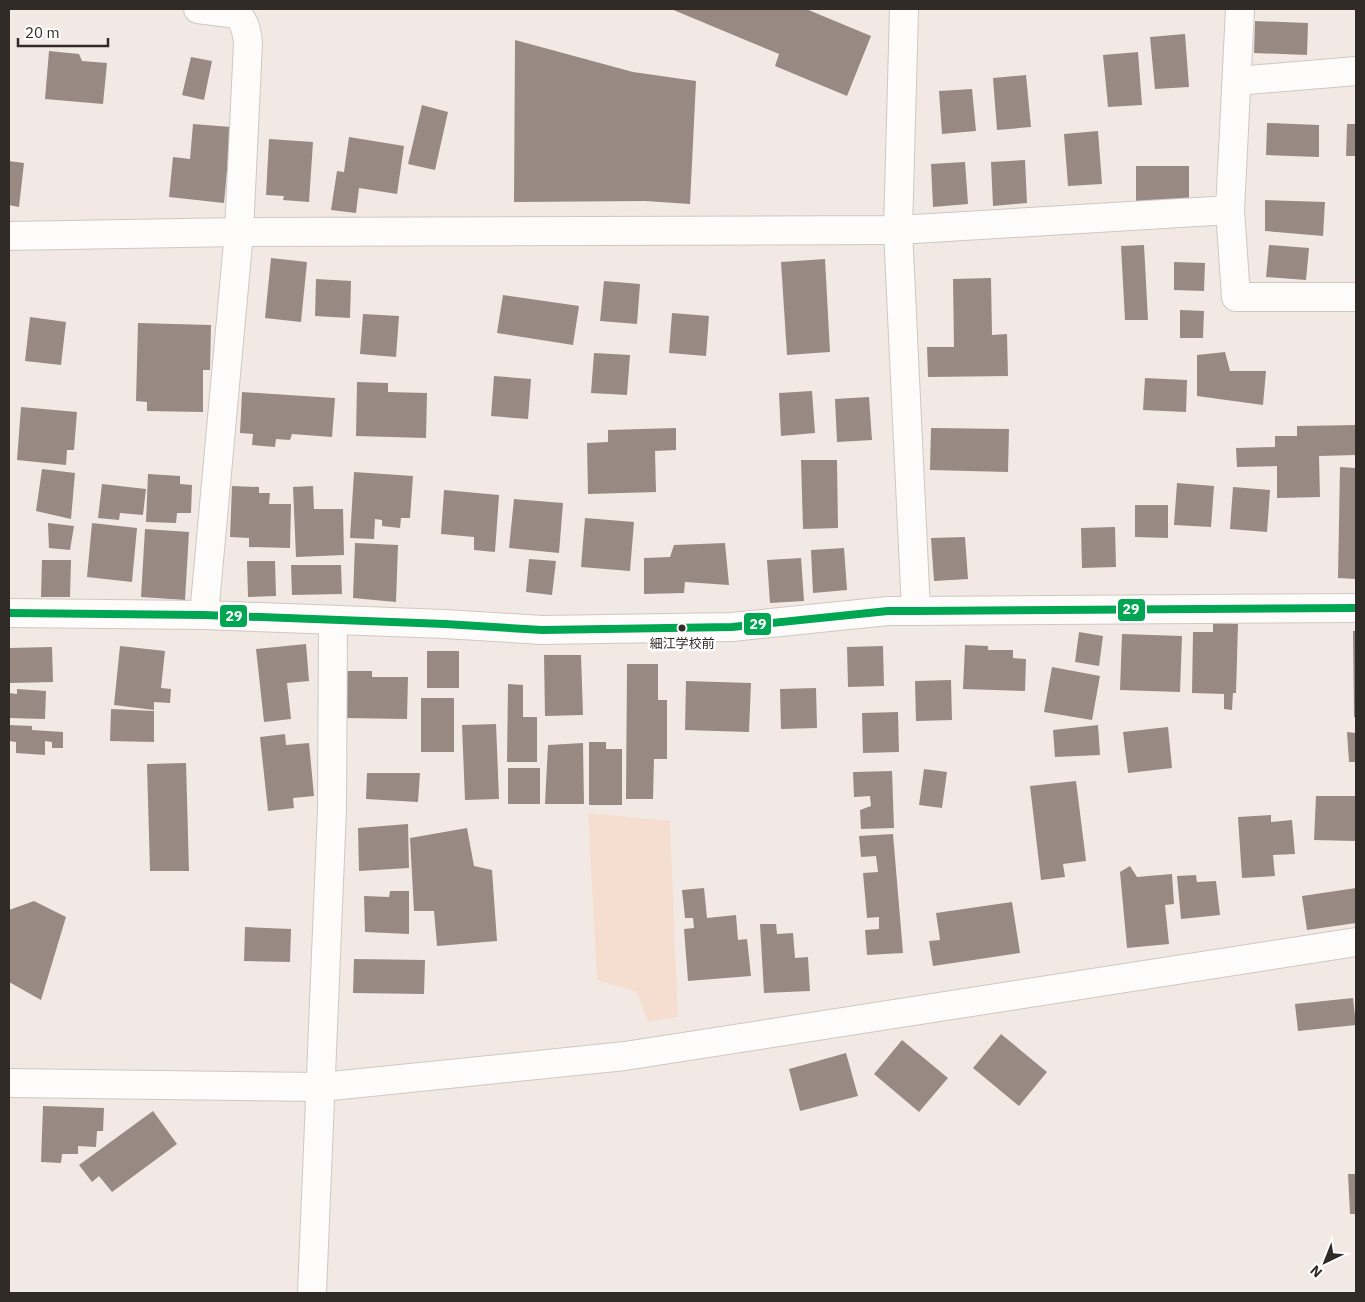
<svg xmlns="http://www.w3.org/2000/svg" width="1365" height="1302" font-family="'IBM Plex Sans','Noto Sans JP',sans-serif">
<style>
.green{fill:#f5ded0}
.building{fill:#988a82}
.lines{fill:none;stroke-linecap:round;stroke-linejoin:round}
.minor-casing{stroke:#cfc7c2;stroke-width:30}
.minor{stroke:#fdfcfb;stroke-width:28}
.bus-1-casing{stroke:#fff;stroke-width:11}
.bus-1{stroke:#00a651;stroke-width:8}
.bus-dot{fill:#312b27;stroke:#fff;stroke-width:2}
.labels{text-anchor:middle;stroke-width:5;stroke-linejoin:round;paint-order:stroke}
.bus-label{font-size:13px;fill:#312b27;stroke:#fff}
.line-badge{stroke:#fff;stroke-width:2}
.badge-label{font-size:14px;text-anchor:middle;font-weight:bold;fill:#fff}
</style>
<rect width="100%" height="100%" fill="#f3e9e4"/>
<!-- green -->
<polygon class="green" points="588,813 670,821 678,1017 648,1022 637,992 597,980"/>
<!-- building -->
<g class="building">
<polygon points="671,9 806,9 871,36 847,96 775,66 779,54"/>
<polygon points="1255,21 1308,23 1307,55 1254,53"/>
<polygon points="1185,34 1189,87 1155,89 1150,37"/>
<polygon points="515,40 633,72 696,81 690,204 645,201 514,202"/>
<polygon points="49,51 79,54 82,61 107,63 103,104 45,99"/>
<polygon points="1138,52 1142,105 1108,107 1103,55"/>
<polygon points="191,57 212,61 204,100 182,95"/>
<polygon points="1026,75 1031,127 997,130 993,78"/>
<polygon points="972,89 976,131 942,134 939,91"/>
<polygon points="422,105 448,112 435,170 408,164"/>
<polygon points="1267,123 1319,125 1319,157 1266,155"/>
<polygon points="193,124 231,127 224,203 169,197 173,157 190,159"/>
<polygon points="1347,124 1356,124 1356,156 1346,156"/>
<polygon points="1098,131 1102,184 1068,186 1064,134"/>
<polygon points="349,137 404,146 397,194 359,188 356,213 331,210 337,171 344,172"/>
<polygon points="269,139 313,142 309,202 283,200 284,196 266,195"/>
<polygon points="1025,160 1027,203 993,206 991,162"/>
<polygon points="9,161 24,163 19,207 9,205"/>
<polygon points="965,162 968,204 933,207 931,164"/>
<rect x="1136" y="166" width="53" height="35"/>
<polygon points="1265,200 1325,202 1323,236 1265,231"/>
<polygon points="1144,245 1148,320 1125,320 1121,246"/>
<polygon points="1269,245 1309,248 1306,280 1266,277"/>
<polygon points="271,258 307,262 301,322 265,318"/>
<polygon points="825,259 830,352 787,355 781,262"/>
<polygon points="1174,262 1205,263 1204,291 1174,290"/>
<polygon points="991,278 992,335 1007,334 1008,376 928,377 927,347 954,347 953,279"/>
<polygon points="316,279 351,281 350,318 315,316"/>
<polygon points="604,281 640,284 637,324 600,321"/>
<polygon points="503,295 579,306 573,345 497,333"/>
<polygon points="1180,310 1204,311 1203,338 1180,338"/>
<polygon points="672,313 709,316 706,356 669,353"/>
<polygon points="363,314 399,316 396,357 360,354"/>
<polygon points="30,317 66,322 61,365 25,361"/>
<polygon points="138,323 211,325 210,370 203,370 203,412 147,411 147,402 136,401"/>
<polygon points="1225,352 1230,371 1266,371 1263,405 1197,396 1197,355"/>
<polygon points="594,353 630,355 627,395 591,393"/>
<polygon points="494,376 531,379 528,419 491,416"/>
<polygon points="1145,378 1187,380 1186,412 1143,410"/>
<polygon points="357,382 388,383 388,392 427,393 426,438 356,436"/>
<polygon points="812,391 815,433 781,436 779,393"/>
<polygon points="242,392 335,398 332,437 292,434 290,440 276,439 275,447 252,445 253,434 240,433"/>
<polygon points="869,397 872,440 837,442 835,399"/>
<polygon points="21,407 77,412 74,450 67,450 66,465 17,460"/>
<polygon points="1356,425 1356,455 1319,456 1320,497 1277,498 1277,466 1237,467 1236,448 1275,447 1275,436 1297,436 1297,426"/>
<polygon points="676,428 676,450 655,451 656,492 588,494 587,443 608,442 608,430"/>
<polygon points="931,428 1009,429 1008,472 930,470"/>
<polygon points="801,460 837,460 838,528 803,529"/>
<polygon points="1340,467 1356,468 1356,579 1338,578"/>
<polygon points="42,469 75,473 71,519 36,511"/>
<polygon points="354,472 413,476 410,518 401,518 400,528 382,526 382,520 375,519 374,539 350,538"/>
<polygon points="148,474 180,476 180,484 192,485 191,513 177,513 176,523 146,522"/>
<polygon points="1177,483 1214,486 1211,527 1174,525"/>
<polygon points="102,484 146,489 143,515 120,513 119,520 98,518"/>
<polygon points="232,486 259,487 259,493 270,493 269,504 291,504 290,548 249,547 249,538 230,537"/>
<polygon points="313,486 314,509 343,509 344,555 296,557 293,487"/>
<polygon points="1233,487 1270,490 1267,532 1230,529"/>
<polygon points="444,490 499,495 495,552 474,550 474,537 441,534"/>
<polygon points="514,499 563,503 559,553 509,548"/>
<polygon points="1135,505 1168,505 1168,538 1135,537"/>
<polygon points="585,518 634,522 630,571 581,567"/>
<polygon points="48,523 74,526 70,550 49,548"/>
<polygon points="92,523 137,528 132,582 87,577"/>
<polygon points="1115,527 1116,567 1082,568 1081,528"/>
<polygon points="145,529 189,532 185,600 141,597"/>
<polygon points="965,537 968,579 934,581 931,538"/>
<polygon points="355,543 398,545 396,602 353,598"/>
<polygon points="725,543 729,585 685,582 684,593 644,594 644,558 670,557 674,545"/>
<polygon points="844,548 847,590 813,593 811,550"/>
<polygon points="801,558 804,601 770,603 767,560"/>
<polygon points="529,559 556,561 552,595 526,592"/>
<polygon points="42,560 71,560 70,597 41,597"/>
<polygon points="247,561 275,561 276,596 248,597"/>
<polygon points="291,565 341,565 342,594 292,595"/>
<polygon points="1213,623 1238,624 1236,693 1233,693 1232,710 1224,709 1224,694 1192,693 1193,632 1213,632"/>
<polygon points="1353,631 1356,631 1356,717 1354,717"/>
<polygon points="1079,632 1103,636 1099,666 1075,662"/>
<polygon points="1122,634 1182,636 1180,692 1120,690"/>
<polygon points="306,644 309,681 287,683 291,719 264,722 256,649"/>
<polygon points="965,645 988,646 988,650 1013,650 1013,658 1026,659 1025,691 963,689"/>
<polygon points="120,646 165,651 161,688 171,689 170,703 154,702 154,710 114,705"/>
<polygon points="883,646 884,686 848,687 847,647"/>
<polygon points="52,647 53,682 9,683 9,648"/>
<rect x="427" y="651" width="32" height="37"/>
<polygon points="544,655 581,655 583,715 545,716"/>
<polygon points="627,664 658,664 658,700 667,700 667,759 654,759 653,799 626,799"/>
<polygon points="1052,667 1100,676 1092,720 1044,712"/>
<polygon points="344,671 372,671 372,677 408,677 407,719 344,718"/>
<polygon points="951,680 952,720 916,721 915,681"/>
<polygon points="686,681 751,683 749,732 685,730"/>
<polygon points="508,684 523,685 523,717 537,717 537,762 507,762"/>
<polygon points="816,688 817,728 781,729 780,689"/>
<polygon points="17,689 46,691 45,719 9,718 9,693 17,694"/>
<rect x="421" y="698" width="33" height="54"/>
<polygon points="111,709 154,711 154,742 110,741"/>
<polygon points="898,712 899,752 863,753 862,713"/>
<polygon points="496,724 499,799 465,800 462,725"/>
<polygon points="9,725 32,726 32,730 63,732 63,748 52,748 52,742 45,741 45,755 16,753 16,742 9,741"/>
<polygon points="1098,725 1100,755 1055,757 1053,730"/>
<polygon points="1168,727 1172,768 1128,773 1123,732"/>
<polygon points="1347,732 1356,733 1356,762 1349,762"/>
<polygon points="285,734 286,745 309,743 314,796 293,798 294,808 268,811 260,737"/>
<polygon points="589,742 606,742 606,749 622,749 622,805 589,805"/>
<polygon points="583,743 584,804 545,804 548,745"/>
<polygon points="186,763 189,871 150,871 147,764"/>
<rect x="508" y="768" width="32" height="36"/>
<polygon points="924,769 947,772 942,808 919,805"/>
<polygon points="892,771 894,828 861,829 860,810 871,806 870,796 854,797 853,772"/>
<polygon points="367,773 420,773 418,802 366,799"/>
<polygon points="1076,781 1086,861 1063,864 1065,877 1041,880 1030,786"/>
<polygon points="1316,796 1356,796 1356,841 1314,840"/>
<polygon points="1271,815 1271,822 1292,820 1295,854 1273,855 1275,876 1242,878 1238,817"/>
<polygon points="408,824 409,868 359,871 358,828"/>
<polygon points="467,828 474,866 492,870 497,941 437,946 434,911 414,911 410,838"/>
<polygon points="893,834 903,953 867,955 865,930 879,929 879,917 867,918 863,873 878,872 876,856 861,857 859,836"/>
<polygon points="1130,866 1137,877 1172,874 1174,904 1165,905 1169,944 1127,948 1120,872"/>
<polygon points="1196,875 1197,882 1216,881 1220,915 1181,919 1177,876"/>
<polygon points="704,888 707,918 736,915 738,940 747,939 751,976 688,981 684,929 694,928 693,918 685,918 682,890"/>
<polygon points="1356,888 1356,923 1307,930 1302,896"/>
<polygon points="390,891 409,891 409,934 365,932 364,896 389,897"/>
<polygon points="34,901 66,917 41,1000 9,982 9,910"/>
<polygon points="1012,902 1020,953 933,966 929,941 940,940 936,913"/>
<polygon points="760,924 776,924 777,934 793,933 795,958 808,957 810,991 764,993"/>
<polygon points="245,927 291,929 290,962 244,961"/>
<polygon points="354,959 425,960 424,994 353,993"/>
<polygon points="1353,998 1356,1025 1298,1031 1295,1004"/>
<polygon points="1001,1034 1047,1072 1019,1106 973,1068"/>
<polygon points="902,1040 948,1078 919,1112 874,1074"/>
<polygon points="846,1053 858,1096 800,1111 789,1069"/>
<polygon points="43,1106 104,1108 103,1131 97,1131 96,1147 78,1146 78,1154 62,1154 61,1163 41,1162"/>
<polygon points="153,1111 177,1144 112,1192 99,1176 92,1182 79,1165"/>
<polygon points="1348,1174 1356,1174 1356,1214 1350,1214"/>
</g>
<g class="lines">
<defs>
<g id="minor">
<path d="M198,9L237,14C245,22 247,32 248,43L239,232L204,615"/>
<polyline points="904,9 898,230 916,611"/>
<polyline points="1237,81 1356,71"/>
<polyline points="1230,210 1236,297 1356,297"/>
<polyline points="9,236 239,232 898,230 1230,210 1240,9"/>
<polyline points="9,613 204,615 445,624 542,630 732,627 888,611 916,611 1356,608"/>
<polyline points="9,1083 322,1087 625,1056 1356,942"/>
<polyline points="312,1293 332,809 333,620"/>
</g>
</defs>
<!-- minor casing -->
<use href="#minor" class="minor-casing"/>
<!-- minor -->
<use href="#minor" class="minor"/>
<defs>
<polyline id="bus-1" points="9,613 204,615 445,624 542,630 732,627 888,611 916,611 1356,608"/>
</defs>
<!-- bus-1 casing -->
<use href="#bus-1" class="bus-1-casing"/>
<!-- bus-1 -->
<use href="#bus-1" class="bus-1"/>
</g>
<!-- markers -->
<circle class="bus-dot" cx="682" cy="628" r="4.5"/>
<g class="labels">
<!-- bus labels -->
<g class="bus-label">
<text x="682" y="648">細江学校前</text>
</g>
</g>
<g class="line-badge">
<rect x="1117" y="598" width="29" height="24" rx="5" fill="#00a651"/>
<rect x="219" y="604" width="29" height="24" rx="5" fill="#00a651"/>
<rect x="743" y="612" width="29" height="24" rx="5" fill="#00a651"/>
</g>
<g class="badge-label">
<text x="1131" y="614">29</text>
<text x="234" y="621">29</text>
<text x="758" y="629">29</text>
</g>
<!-- border -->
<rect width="1365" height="1302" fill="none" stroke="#312b27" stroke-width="20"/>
<!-- north arrow -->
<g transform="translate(1325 1262) rotate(223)" stroke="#ffffff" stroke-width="4" paint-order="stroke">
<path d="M0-4L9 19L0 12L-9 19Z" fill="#312b27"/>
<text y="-8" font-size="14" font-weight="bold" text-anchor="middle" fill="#312b27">N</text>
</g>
<!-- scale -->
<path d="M18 38v8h90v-8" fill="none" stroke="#312b27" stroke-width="2.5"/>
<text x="25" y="38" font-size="15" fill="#312b27" stroke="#ffffff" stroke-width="4" paint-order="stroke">20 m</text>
</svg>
